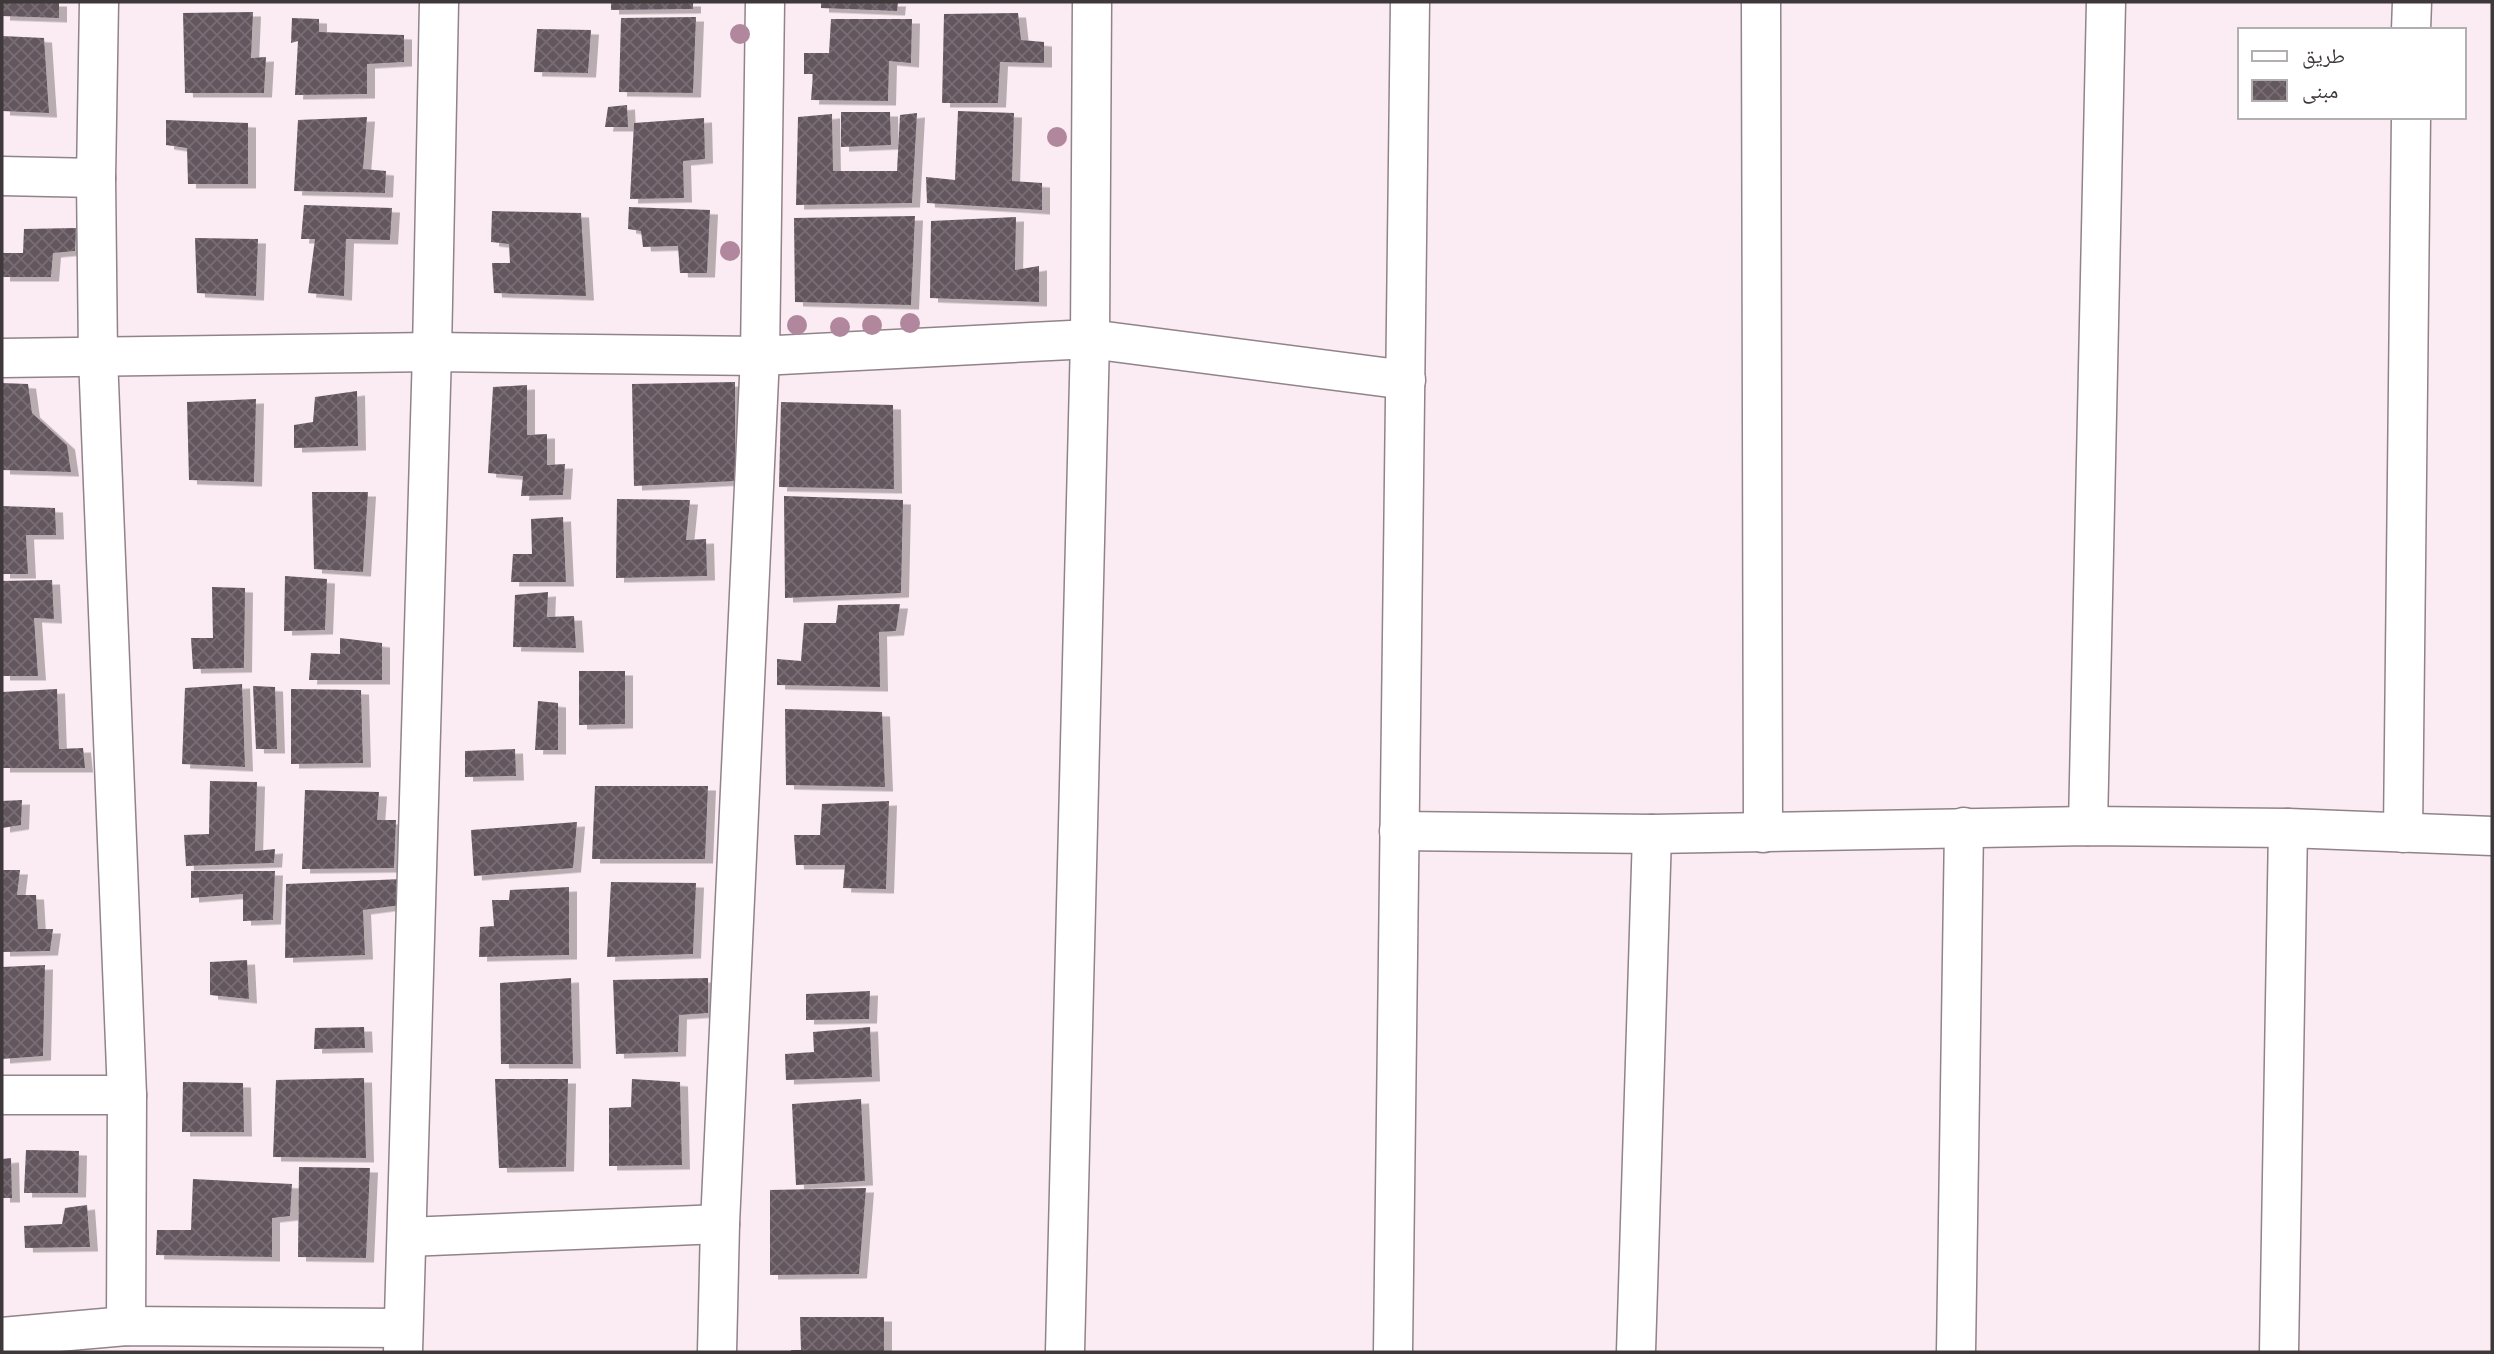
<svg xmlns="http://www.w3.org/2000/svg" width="2494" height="1354" font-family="Arial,'Noto Naskh Arabic',sans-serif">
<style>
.building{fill:url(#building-cross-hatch);filter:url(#shadow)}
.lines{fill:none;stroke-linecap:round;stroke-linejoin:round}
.minor-casing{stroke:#91838a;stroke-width:41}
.minor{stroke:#fff;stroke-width:38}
.tree{fill:#b1879e}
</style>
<defs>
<pattern id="building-cross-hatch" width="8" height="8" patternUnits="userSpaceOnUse" patternTransform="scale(1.75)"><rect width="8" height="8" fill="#64575e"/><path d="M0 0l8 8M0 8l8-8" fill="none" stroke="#776d72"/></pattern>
<filter id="shadow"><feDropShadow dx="8" dy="4.5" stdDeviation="0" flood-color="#0004"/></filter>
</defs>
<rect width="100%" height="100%" fill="#fbebf2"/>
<!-- building -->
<g class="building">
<polygon points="2,2 59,2 59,18 2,16"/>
<polygon points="611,2 693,2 693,9 611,10"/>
<polygon points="821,2 898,2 897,11 821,8"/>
<polygon points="253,12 251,58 266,57 264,93 185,93 183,13"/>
<polygon points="1018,13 1021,40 1044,42 1044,63 1000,62 998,103 942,103 944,14"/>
<polygon points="696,17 693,93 619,92 621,18"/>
<polygon points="292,18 319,19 319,32 404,35 404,62 367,64 367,94 295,95 298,41 291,43"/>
<polygon points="831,19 912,19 911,63 889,61 888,101 811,100 813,74 804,74 804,53 829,53"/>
<polygon points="537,29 591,30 588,73 534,72"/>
<polygon points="2,36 44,38 49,113 2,111"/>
<polygon points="627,105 628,127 605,127 608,107"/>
<polygon points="958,111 1014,113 1012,181 1042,183 1042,210 927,203 926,177 955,180"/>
<polygon points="841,112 890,112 891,145 841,147"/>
<polygon points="917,113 912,203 796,205 798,117 832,114 833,171 897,171 900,115"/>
<polygon points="367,117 363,169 386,171 385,193 294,191 298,120"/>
<polygon points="704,118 705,159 683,161 684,198 630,199 634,123"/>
<polygon points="166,120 248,123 248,184 188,184 187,148 166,145"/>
<polygon points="304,205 392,208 390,240 346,239 344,296 308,293 315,239 301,239"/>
<polygon points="629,207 710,210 707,273 680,273 678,246 643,247 641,231 628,229"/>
<polygon points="492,211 581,213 586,296 494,293 492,263 510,263 509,244 491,242"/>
<polygon points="915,216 911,305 795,302 794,218"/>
<polygon points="1016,217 1015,270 1039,266 1039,302 930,298 931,221"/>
<polygon points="76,228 75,251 53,253 51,277 2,277 2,253 23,253 24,229"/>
<polygon points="195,238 258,239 256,296 197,293"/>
<polygon points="735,382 735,481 634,486 632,384"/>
<polygon points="2,383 28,384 32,413 67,445 71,472 2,470"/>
<polygon points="527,385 527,435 547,434 547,465 565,464 563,495 521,496 523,476 488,473 493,387"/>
<polygon points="357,391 358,446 294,448 294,425 313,422 315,397"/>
<polygon points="256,399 254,482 189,480 187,402"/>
<polygon points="781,402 893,405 894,489 779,487"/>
<polygon points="312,492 368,492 363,572 314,569"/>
<polygon points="784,496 903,500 901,593 785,598"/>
<polygon points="617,499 690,500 686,540 706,539 707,576 616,578"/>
<polygon points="2,506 55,508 56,535 26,535 28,574 2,574"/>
<polygon points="563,517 566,582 511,582 513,554 532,554 531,519"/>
<polygon points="285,576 327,579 325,630 284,631"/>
<polygon points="52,580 54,619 34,618 38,676 2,676 2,581"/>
<polygon points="212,587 245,588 244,668 193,669 191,638 213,638"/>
<polygon points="548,592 547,617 574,616 576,648 513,647 515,595"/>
<polygon points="900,604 896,631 879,632 880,687 777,685 777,659 801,661 804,623 836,623 838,605"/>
<polygon points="340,638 382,643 382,680 309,680 311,653 340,654"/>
<polygon points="579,671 625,671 625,724 579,725"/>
<polygon points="242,684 245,767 182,764 185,688"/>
<polygon points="253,686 275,687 277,749 256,749"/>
<polygon points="57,689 59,749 83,748 85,768 2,768 2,692"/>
<polygon points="291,689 361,690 363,763 291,764"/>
<polygon points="538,701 558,703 558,750 535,750"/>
<polygon points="785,709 882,712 885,787 786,785"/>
<polygon points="515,749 516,776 465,777 465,751"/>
<polygon points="210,781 257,782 255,851 275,849 274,863 186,866 184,835 209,834"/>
<polygon points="595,786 708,786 705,859 592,859"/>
<polygon points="305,790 379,792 377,820 396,820 394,868 302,869"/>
<polygon points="22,800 21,825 2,828 2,801"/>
<polygon points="889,801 886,889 843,888 845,865 796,865 794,835 820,835 822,804"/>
<polygon points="577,822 573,868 474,876 471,830"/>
<polygon points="2,870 20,870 17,895 36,895 38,929 53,929 50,951 2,952"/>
<polygon points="191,871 275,871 273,920 243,921 243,894 191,898"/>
<polygon points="402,879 401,905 363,910 365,955 285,958 286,884"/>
<polygon points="611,882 696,883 693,954 607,957"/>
<polygon points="569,887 569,955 479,957 480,927 494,926 492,900 509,900 510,890"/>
<polygon points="247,960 249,999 210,995 210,962"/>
<polygon points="45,965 43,1056 2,1059 2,967"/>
<polygon points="571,978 573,1064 501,1064 500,983"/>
<polygon points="708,978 708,1013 679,1015 678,1052 616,1054 613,980"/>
<polygon points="870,991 869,1019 806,1020 806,994"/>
<polygon points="364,1027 365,1048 314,1049 315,1028"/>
<polygon points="870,1027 872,1077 786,1080 785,1054 814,1052 813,1032"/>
<polygon points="364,1078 366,1158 273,1157 276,1080"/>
<polygon points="495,1079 568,1079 566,1167 499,1168"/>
<polygon points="632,1079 680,1082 682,1165 609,1166 609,1108 631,1107"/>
<polygon points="183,1082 243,1083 244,1132 182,1132"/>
<polygon points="861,1099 865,1181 796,1185 792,1104"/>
<polygon points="26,1150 79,1151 78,1193 24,1193"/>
<polygon points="11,1158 12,1198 2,1198 2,1159"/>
<polygon points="299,1167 370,1168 366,1258 298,1257"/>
<polygon points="193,1179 292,1184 290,1216 272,1218 272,1257 156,1255 157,1230 191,1230"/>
<polygon points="866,1188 859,1274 770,1275 770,1190"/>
<polygon points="87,1205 90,1247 25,1248 24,1226 62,1224 65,1208"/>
<polygon points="800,1317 884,1317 884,1352 791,1352 791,1350 801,1350"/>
</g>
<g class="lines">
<defs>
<g id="minor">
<polyline points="99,2 96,178 98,356 127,1095 126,1326"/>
<polyline points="1761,2 1763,833"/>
<polyline points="2411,30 2412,2"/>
<polyline points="2,176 96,178"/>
<polyline points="2,358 432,352 760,356 1090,339 1406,380"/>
<polyline points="2088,826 2106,2"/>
<polyline points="1399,831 1652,834 2088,826 2288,828 2492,836"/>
<polyline points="2403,833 2411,117"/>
<polyline points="2,1095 127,1095"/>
<polyline points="407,1237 720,1224"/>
<polyline points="2,1337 126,1326 403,1328"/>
<polyline points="403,1352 432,352 439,2"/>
<polyline points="717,1352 720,1224 760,356 765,2"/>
<polyline points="1065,1352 1090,339 1092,2"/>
<polyline points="1393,1352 1410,2"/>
<polyline points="1636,1352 1652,834"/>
<polyline points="1956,1352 1964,827"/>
<polyline points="2279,1352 2288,828"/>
</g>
</defs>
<!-- minor casing -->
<use href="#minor" class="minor-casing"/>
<!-- minor -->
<use href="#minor" class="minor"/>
</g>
<!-- trees -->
<g class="tree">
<circle cx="740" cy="34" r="10"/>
<circle cx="1057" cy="137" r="10"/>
<circle cx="730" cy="251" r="10"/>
<circle cx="910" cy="323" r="10"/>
<circle cx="797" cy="325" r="10"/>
<circle cx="872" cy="325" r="10"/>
<circle cx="840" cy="327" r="10"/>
</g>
<!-- border -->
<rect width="2494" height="1354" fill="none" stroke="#3e383b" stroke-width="7"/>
<!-- legend -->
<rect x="2238" y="28" width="228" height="91" fill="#ffffff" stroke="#b2afb1" stroke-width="2"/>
<rect x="2252" y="51" width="35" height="10" fill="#ffffff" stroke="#b2afb1" stroke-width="2"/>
<text x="2302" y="63" font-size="21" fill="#3e383b">طريق</text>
<rect x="2252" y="80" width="35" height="21" fill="url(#building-cross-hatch)" stroke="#b2afb1" stroke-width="2"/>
<text x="2302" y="98" font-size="21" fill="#3e383b">مبنى</text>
</svg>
